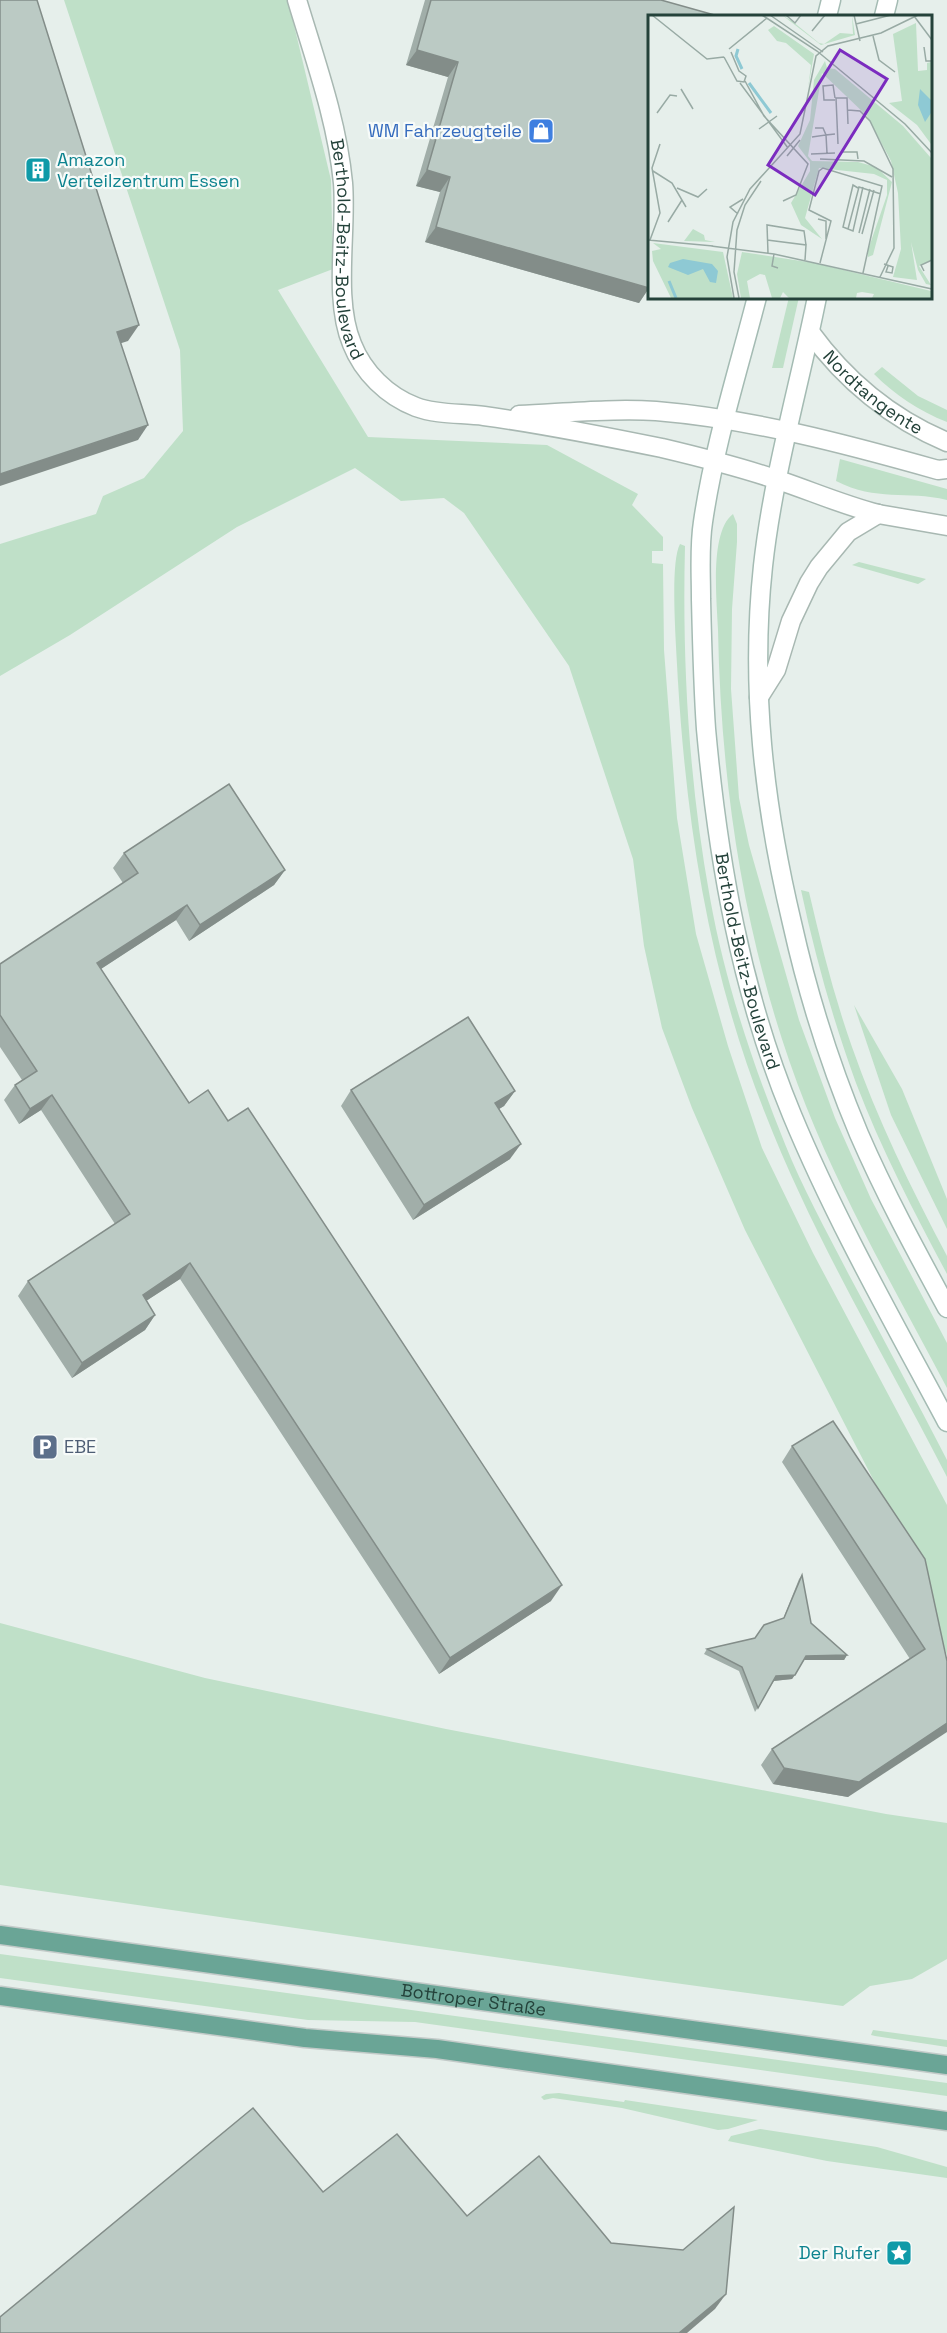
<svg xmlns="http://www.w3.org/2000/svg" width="947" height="2333" font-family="'Space Grotesk',sans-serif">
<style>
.green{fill:#bfe0c8}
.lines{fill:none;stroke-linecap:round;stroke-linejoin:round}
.minor-casing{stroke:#a8b8b2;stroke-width:21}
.tertiary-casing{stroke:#a8b8b2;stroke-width:21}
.secondary-casing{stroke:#a4bbb3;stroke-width:21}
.primary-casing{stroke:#c2cac8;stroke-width:21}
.minor{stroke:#fff;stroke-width:18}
.tertiary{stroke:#fff;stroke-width:18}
.secondary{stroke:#fff;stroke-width:18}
.primary{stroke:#6aa596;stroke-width:18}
.wall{fill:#a1aea9}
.shaded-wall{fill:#838d89}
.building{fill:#bbcac4;stroke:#838d89;stroke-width:1.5}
.labels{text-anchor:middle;stroke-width:4.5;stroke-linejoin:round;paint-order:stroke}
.shop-label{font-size:18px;fill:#366cbe;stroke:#f7fbf9;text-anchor:end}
.culture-label{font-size:18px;fill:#0d838f;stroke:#f7fbf9;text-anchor:start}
.street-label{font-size:18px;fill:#24423a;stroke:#f7fbf9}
.service-label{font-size:18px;fill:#4e5e75;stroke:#f7fbf9;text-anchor:start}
.inset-river{fill:none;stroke:#8ec9d4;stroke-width:3}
.inset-road{fill:none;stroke:#98aaa4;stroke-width:1.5}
.view{fill:#7b2cbf;fill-opacity:0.15;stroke:#7b2cbf;stroke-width:3}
.inset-edge{fill:none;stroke:#24423a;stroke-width:3}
</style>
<rect width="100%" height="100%" fill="#e6efeb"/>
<!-- green -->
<g class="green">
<polygon points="64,0 288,0 331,180 333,269 278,290 368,437 547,445 638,494 632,505 663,537 663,551 652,551 652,563 663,564 664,650 677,818 696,934 728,1046 762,1148 813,1253 947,1505 947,1655 914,1559 745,1230 692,1108 662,1028 644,946 633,859 569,666 464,513 444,498 401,501 355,468 237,527 70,635 0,676 0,544 96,514 103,496 144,478 183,431 180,350"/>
<polygon points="789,297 799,297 783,368 772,368"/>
<path d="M882,367L918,396L947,410V422C919,411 895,395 874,374Z"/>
<path d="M840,459L947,489V500C906,490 877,502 836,481Z"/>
<path d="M733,514L737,524V542L732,609L731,689L739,798L749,845L799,1020L835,1118L871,1199L947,1343V1388C898,1295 845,1204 806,1106C746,954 721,792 718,630C717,602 709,532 733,514Z"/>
<path d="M680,544L685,546C682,664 689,782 710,898C725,982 753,1065 785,1144C803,1189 827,1232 849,1275C882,1336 915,1398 947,1460V1477C885,1356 814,1239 765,1113C710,975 687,830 678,682C677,655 669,564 680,544Z"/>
<polygon points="859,562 926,579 918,584 852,565"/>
<path d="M801,890L809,892C821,944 834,996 852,1047C877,1119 911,1188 947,1256V1274C914,1212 881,1149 856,1083C833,1020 815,956 801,890Z"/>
<polygon points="854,1005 902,1089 947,1199 947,1229 891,1115"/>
<polygon points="0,1623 205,1678 446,1729 886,1814 947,1823 947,1959 912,1979 870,1986 843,2006 653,1980 0,1885"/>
<polygon points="0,1954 947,2083 947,2096 415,2022 308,2020 0,1978"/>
<polygon points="873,2030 947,2040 947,2047 875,2036 871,2035"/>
<polygon points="559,2093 624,2102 625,2100 758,2120 728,2129 718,2130 622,2108 553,2098 544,2100 541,2097 546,2094"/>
<polygon points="760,2129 877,2147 947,2167 947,2178 827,2161 728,2141 731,2136"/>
</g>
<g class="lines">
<defs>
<g id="minor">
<path id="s1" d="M297,0C315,60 337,120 343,183C347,232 333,299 352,344C363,372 387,396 416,407C438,415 462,413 484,416C543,424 603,436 662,448C700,457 740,467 778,480C811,491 843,505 878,514"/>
<path id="s2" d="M810,332C845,380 892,419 947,442"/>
<path d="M519,415C564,413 611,408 656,411C752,419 846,444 938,470L947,469"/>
<polyline points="759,697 776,670 791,621 809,583 819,567 848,532 878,514"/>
</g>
<polyline id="tertiary" points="878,514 947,526"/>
<g id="secondary">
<polyline points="827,16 831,0"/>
<polyline points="884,16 888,0"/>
<path id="s3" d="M757,297C738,371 714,446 703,522C699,547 701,573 701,599C702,642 703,686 706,729C718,861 741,992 792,1115C836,1221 893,1321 947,1422"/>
<path d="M817,297C799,387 773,475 763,566C750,687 764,805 792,923C808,995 830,1065 859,1134C885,1194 916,1251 947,1308"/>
</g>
<g id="primary">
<path id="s4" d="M0,1935L947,2065"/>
<polyline points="0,1996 305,2038 437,2049 947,2121"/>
</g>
</defs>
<!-- minor casing -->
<use href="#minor" class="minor-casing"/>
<!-- tertiary casing -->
<use href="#tertiary" class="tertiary-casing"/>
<!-- secondary casing -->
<use href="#secondary" class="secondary-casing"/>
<!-- primary casing -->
<use href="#primary" class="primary-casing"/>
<!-- minor -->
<use href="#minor" class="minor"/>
<!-- tertiary -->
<use href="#tertiary" class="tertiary"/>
<!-- secondary -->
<use href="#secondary" class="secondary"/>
<!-- primary -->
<use href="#primary" class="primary"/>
</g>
<!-- wall -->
<g class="wall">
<polygon points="425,0 661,0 649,288 639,303 425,242 440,192 416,186 448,77 406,65"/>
<polygon points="124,853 285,870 274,885 189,941 176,920 101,969 189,1103 228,1121 551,1601 439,1674 180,1279 146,1301 155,1315 145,1330 72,1378 18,1296 28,1281 115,1224 41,1110 19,1124 4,1100 15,1085 22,1080 0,1047 0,964 123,883 113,868"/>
<polygon points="351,1090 515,1091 504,1106 499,1109 510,1159 413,1220 341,1106"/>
<polygon points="792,1446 947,1661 848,1797 773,1784 761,1765 772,1749 910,1659 782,1462"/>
<polygon points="802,1575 811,1623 847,1655 844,1660 803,1660 792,1679 774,1681 755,1712 739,1671 704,1654 707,1649 755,1638 783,1619 799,1579"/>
</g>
<!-- shaded-wall -->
<g class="shaded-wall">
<polygon points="417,50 458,62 448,77 406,65"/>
<polygon points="427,170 450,177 440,192 416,186"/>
<polygon points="436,227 649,288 639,303 425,242"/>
<polygon points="139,325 128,341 106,348 117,332"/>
<polygon points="148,425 138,440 0,486 0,474"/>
<polygon points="285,870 274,885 189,941 200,925"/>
<polygon points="187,905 176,920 87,978 97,963"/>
<polygon points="515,1091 504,1106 484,1118 495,1103"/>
<polygon points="52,1095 41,1110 19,1124 30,1109"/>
<polygon points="521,1144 510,1159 413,1220 424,1205"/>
<polygon points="190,1263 180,1279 132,1310 143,1295"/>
<polygon points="155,1315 145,1330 72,1378 82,1363"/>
<polygon points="562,1585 551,1601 439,1674 450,1658"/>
<polygon points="847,1655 844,1660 803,1660 806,1656"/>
<polygon points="795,1675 792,1679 773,1681 776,1676"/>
<polygon points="947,1723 947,1732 848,1797 773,1784 784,1768"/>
<polygon points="726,2294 715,2309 687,2333 679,2333"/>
</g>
<!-- building -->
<g class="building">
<polygon points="0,0 37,0 139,325 117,332 148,425 0,474"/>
<polygon points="431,0 661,0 718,16 650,16 649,288 436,227 450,177 427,170 458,62 417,50"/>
<polygon points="229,784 285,870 200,925 187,905 97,963 189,1103 208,1090 228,1121 248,1108 562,1585 450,1658 190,1263 143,1295 155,1315 82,1363 28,1281 130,1214 52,1095 30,1109 15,1085 37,1071 0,1015 0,964 138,873 124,853"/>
<polygon points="468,1017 515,1091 495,1103 521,1144 424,1205 351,1090"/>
<polygon points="833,1421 925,1559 947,1661 947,1723 859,1782 784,1768 772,1749 925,1649 792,1446"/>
<polygon points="802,1575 811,1623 847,1655 806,1656 795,1675 776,1676 758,1708 742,1667 707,1649 755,1638 764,1625 784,1618"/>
<polygon points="253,2108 323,2192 397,2134 467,2216 539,2156 611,2243 683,2250 734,2207 726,2294 679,2333 0,2333 0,2317"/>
</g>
<!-- icons -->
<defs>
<symbol id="shop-square" viewBox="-11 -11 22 22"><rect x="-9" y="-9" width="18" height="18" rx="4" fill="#3f7fe0" stroke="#f7fbf9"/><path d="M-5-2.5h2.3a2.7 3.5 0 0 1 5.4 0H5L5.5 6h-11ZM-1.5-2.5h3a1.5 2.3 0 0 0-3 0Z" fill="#fff"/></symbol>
<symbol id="building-square" viewBox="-11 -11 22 22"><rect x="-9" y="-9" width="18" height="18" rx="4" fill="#0f9aa8" stroke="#f7fbf9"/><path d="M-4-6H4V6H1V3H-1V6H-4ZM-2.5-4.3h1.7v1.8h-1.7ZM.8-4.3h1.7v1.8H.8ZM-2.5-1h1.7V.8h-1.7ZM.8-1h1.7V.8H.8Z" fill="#fff"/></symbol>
<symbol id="parking-square" viewBox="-11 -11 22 22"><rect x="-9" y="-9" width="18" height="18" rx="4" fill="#5c6f8a" stroke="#f7fbf9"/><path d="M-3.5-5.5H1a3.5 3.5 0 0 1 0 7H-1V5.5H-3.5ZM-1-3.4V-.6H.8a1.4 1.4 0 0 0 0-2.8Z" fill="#fff"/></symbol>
<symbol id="sight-square" viewBox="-11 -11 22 22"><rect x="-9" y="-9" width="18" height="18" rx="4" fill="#0f9aa8" stroke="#f7fbf9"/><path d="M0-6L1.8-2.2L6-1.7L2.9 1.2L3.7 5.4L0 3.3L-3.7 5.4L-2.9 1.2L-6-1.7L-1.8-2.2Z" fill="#fff"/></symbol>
</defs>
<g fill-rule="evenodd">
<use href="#shop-square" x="526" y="116" width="30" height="30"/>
<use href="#building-square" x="23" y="155" width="30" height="30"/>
<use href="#parking-square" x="30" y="1432" width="30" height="30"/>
<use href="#sight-square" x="884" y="2238" width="30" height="30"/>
</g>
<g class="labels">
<!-- shop labels -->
<g class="shop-label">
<text x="522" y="137">WM Fahrzeugteile</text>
</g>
<!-- culture labels -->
<g class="culture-label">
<text x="57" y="166">Amazon<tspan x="57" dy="21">Verteilzentrum Essen</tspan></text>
<text x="880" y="2259" text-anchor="end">Der Rufer</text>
</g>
<!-- street labels -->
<g class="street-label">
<text dy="6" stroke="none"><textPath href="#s1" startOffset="256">Berthold-Beitz-Boulevard</textPath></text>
<text dy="6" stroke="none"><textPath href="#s2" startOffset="88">Nordtangente</textPath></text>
<text dy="6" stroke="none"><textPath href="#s3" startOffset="675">Berthold-Beitz-Boulevard</textPath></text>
<text dy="6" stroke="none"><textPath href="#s4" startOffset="478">Bottroper Straße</textPath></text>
</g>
<!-- service labels -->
<g class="service-label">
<text x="64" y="1453">EBE</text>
</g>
</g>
<!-- overview -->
<g transform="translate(648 15)">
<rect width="284" height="284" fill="#e6efeb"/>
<path d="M134,0L144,6L171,28L176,29L192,18L205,19L204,0L207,20L173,30ZM268,8L270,56L279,55V48L283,47V129L269,110L241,88L254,86L245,19ZM126,11L166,39L160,74L163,50L138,28L129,26L120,15ZM177,46L179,53L187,54L255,111L283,143V245L271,251L283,270L278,269L270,255L263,227L269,265L245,262L253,234L250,178L243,146L219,101L174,58L160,141L164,146L210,147L228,152L244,167L225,240L220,242V235L239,180V165L226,159L171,153L157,203L174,224L153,210L143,188L162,156V147L150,131L162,105L166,65ZM45,214L56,220L57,225L67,227L36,226ZM5,228L75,237L85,283H23L5,246L4,236L13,234ZM94,237L166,248L283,276V283H224L226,279L214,277L209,278L208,283H141L135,277L132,283H124L117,260L112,259L99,266L102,283H93L89,259Z" fill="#bfe0c8"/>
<path d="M272,74L283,85V98L277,107L270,90ZM35,244L64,249L70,256L68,268L62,267L55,254L40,260L20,252L22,248Z" fill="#8ec9d4"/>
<path class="inset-river" d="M90,34L88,41L94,54M101,68L123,98M21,266L28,283"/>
<path class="inset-road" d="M4,0L59,44L76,42M114,0L169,36L257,109L284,138M122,0L175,37M138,0L147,8L153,0M206,0L212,26M266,1L284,25M208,9L243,0M164,16L177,0M225,21L231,45L247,57M276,32L278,46H284M81,34L119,3M76,42L89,66L96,67L98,61L91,56L83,37M97,66L116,101L160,149L148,180L135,186M92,68L140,133M33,74L45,94M187,83L185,70L175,71L176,85H187M200,95L212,96L222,106L245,154L246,233L232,262M9,98L22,80L29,81M111,114L129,101M164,122L178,120L175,113H167M190,129L188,83H199L200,109M195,137H209L210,144M179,138L178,120L187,119M163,139L187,138M139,141L152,125M172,144L216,146L244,162M5,156L24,168L38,192M29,173L50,182L59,174M210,173L205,170L195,212L205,216L215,172M90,199L82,192L95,184M170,204L178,206V224M20,207L34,185M200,214L211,172L233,179M211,218L222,174M214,219L226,175M0,225L65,231M2,225L12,198L4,153L12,129M119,225L158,230L157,245M63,231L126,239L284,274M120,238L119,210L156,216L158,230M126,239L124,251L130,253M172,248L183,206L161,195L171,156L175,153L234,171L215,258M236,249L245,252L244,258L238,257L240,251M276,256L273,250L284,245M86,283L79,242L85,207L102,174L152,119L168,41L180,31L233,18L270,0M91,283L86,257L89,215L97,190L113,166"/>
<path class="view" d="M192,35L239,64L167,180L120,150Z"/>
<rect width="284" height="284" class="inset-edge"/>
</g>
</svg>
